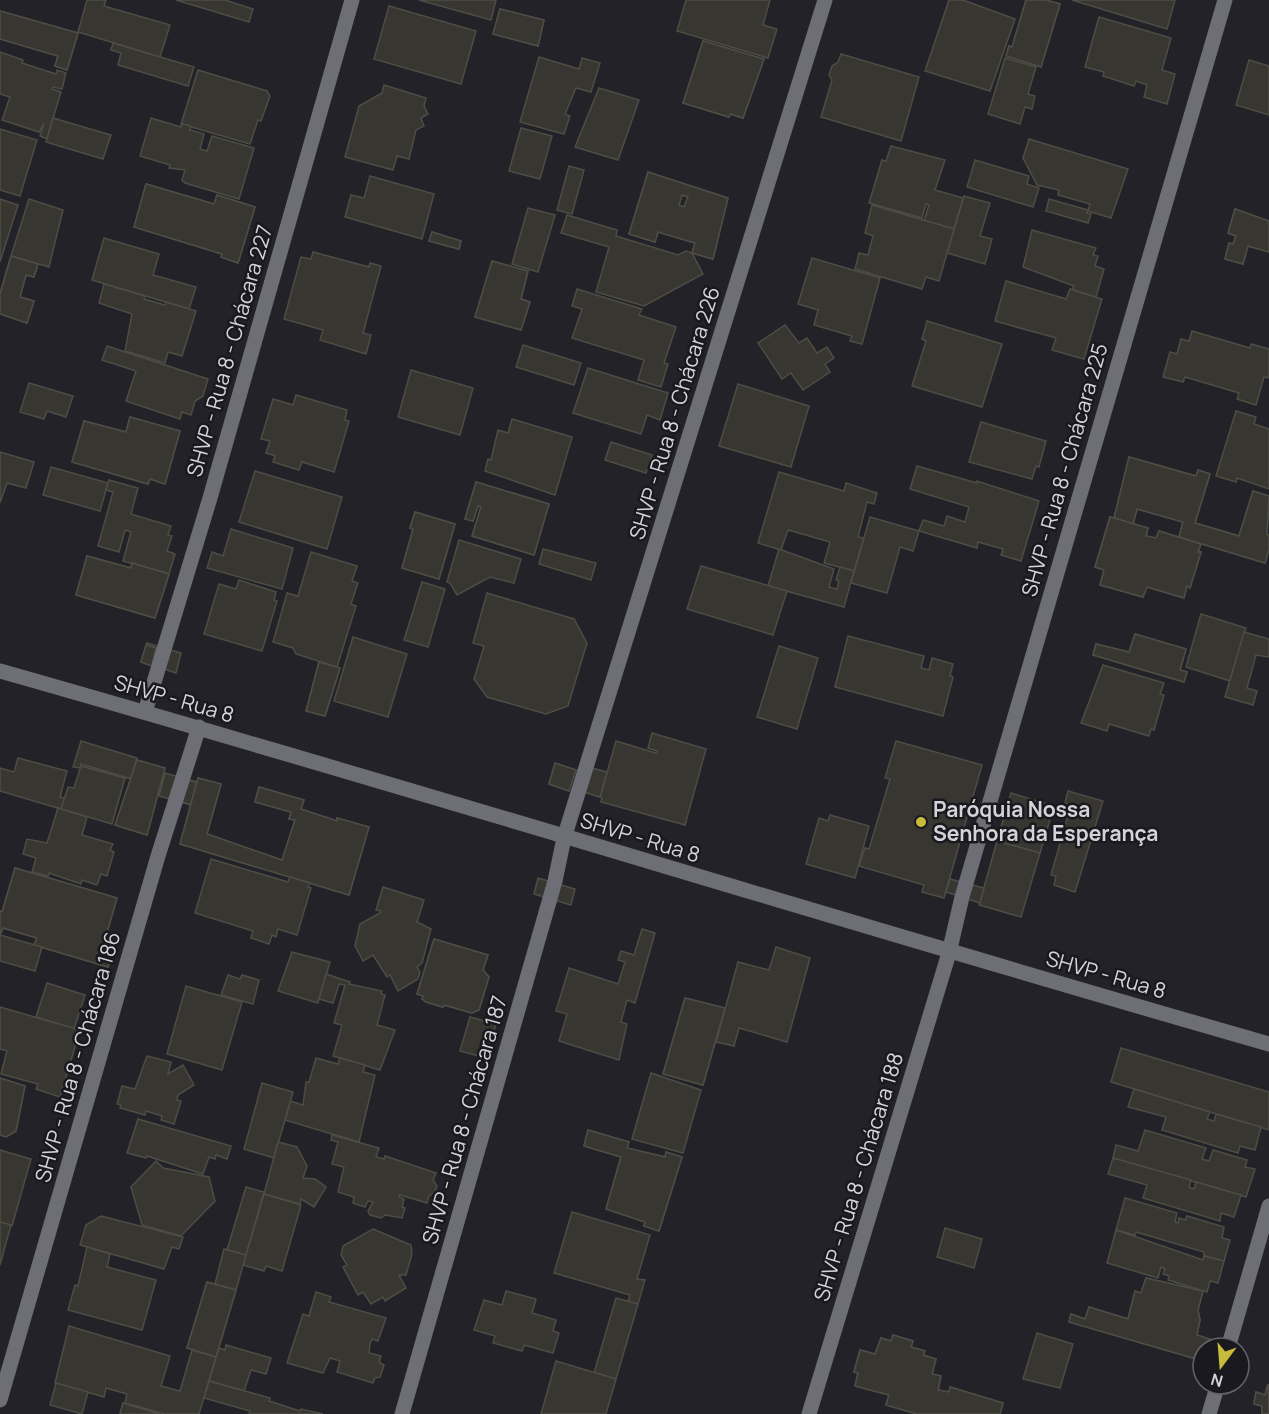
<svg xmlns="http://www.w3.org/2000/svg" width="1269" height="1414" font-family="Manrope,sans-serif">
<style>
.building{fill:#373630;stroke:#4d4d45;stroke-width:1.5;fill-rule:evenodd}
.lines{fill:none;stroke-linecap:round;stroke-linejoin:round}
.minor{stroke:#6e6e76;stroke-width:15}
.tertiary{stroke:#6e6e76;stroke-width:15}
.poi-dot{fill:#c7bb3b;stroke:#19191f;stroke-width:2}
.labels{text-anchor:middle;stroke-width:5;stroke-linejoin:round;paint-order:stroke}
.street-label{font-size:21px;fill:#d3d3d8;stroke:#19191f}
.poi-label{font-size:21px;font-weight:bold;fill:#d3d3d8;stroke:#19191f;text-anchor:start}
</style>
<rect width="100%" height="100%" fill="#222228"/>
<!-- building -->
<g class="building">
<polygon points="87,0 106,0 104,6 170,25 160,57 78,32"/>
<polygon points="176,0 225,0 253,9 249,22"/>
<polygon points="419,0 496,0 491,20"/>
<polygon points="686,0 770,0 763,25 777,29 768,58 677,31"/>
<polygon points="949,0 963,0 1015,19 990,91 925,71"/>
<polygon points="1026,0 1046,0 1060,4 1041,67 1006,56 1009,46 1012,47"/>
<polygon points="1026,0 1046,0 1060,4 1041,67 1006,56 1009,46 1012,47"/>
<polygon points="1072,0 1175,0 1167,29"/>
<polygon points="389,6 476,31 461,84 374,59"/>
<polygon points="500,9 544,20 538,46 493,34"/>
<polygon points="500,9 544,20 538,46 493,34"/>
<polygon points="0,11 78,33 67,70 55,66 58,56 0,39"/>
<polygon points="0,11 78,33 67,70 55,66 58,56 0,39"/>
<polygon points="1099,17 1171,38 1162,70 1175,74 1167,104 1144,97 1147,85 1136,81 1134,86 1103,76 1104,72 1085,67"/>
<polygon points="703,41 764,59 743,118 730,114 729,117 683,103"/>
<polygon points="703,41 764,59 743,118 730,114 729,117 683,103"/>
<polygon points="113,43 194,67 188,86 118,65 121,53 111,50"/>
<polygon points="0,52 23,60 22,63 56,74 57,70 66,73 62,89 53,87 52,89 61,92 47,139 40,136 44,123 39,132 2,120 10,97 0,94"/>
<polygon points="841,54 919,77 901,141 821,117 832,80 829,75 832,66 838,62"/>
<polygon points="539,57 579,69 582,58 600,63 591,92 576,88 565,114 570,116 564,134 520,122"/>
<polygon points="1005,58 1036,67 1028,94 1035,96 1032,109 1025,107 1020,124 988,114"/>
<polygon points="1249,60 1269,66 1269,115 1236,105"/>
<polygon points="198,70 267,91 270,96 261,121 258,120 250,144 181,124"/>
<polygon points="384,85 426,98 424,106 428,114 421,118 424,126 416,130 409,159 397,156 393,170 345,157 359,106 382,93"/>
<polygon points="599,88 639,100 618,160 575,147"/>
<polygon points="53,118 111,135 103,159 46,142"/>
<polygon points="151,118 181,127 182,124 191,126 190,130 204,134 200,149 207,151 212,136 254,148 239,199 185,183 182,180 185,170 169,168 170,165 140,156"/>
<polygon points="521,128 552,136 540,179 509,171"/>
<polygon points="0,129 37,140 20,196 0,190"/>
<polygon points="1029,139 1128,169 1111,218 1088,211 1090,204 1058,195 1059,190 1037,185 1023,158"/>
<polygon points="891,146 945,160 935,190 963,198 954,229 924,221 929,205 926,204 922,218 869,203 882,160 886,161"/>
<polygon points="975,160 1029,176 1027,184 1039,188 1033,207 967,187"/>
<polygon points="569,166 584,170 572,214 557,210"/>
<path d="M648,172L728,198L713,259L692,253L695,243L658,232L655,242L629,234ZM682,195L688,197L684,207L679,205Z"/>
<path d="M648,172L728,198L713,259L692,253L695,243L658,232L655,242L629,234ZM682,195L688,197L684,207L679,205Z"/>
<polygon points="370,176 434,194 422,239 345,217 351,195 364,198"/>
<polygon points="146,184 214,204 217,195 255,207 238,263 221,257 222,254 134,227"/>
<polygon points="146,184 214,204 217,195 255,207 238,263 221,257 222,254 134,227"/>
<polygon points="964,196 990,203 980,236 992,239 985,264 947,253"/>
<polygon points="0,199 18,205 0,262"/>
<polygon points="29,199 63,210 49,267 11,256"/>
<polygon points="1049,199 1088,210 1087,213 1091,214 1088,223 1046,211"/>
<polygon points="872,205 954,229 939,281 926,277 922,289 855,269 859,253 868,255 873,236 865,233"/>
<polygon points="528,208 555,215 538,272 512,264"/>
<polygon points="1235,209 1269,221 1269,252 1248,246 1243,264 1225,259 1229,243 1233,244 1236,236 1228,233"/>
<polygon points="1235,209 1269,221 1269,252 1248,246 1243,264 1225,259 1229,243 1233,244 1236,236 1228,233"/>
<polygon points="567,215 617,230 616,236 678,255 686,251 692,253 703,274 644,306 596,292 609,247 561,233"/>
<polygon points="1032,230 1096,248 1093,255 1098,256 1095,266 1104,269 1096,297 1072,290 1074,286 1023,267"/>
<polygon points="432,232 461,241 459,249 429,241"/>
<polygon points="432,232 461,241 459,249 429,241"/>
<polygon points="104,238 159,254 153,275 196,287 189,309 92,280"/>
<polygon points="313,252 369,267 370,263 381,266 363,333 371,335 366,354 320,340 323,330 284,319 301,257 311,259"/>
<polygon points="11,256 38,264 34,277 26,275 20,297 34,301 27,323 0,314 0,294"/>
<polygon points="11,256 38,264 34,277 26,275 20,297 34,301 27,323 0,314 0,294"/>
<polygon points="812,258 880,278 862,344 850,341 852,336 814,325 818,310 798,304"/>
<polygon points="492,261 528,271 521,299 530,302 521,330 475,317"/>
<polygon points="492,261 528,271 521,299 530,302 521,330 475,317"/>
<polygon points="1006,281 1066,299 1070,289 1102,299 1084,359 1052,350 1056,338 995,321"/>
<polygon points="104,284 145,296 144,299 165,305 166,302 196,311 182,356 168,352 165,363 125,351 132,314 99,303"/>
<polygon points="577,289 642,309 639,315 676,327 664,363 668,364 661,387 638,380 644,360 572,338 582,309 572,306"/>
<polygon points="927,321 1002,344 982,407 912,386 926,341 922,339"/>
<polygon points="785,325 799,343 807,338 817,353 827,347 834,358 825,364 830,372 803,390 791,373 782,379 758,343"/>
<polygon points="1192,331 1250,348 1251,344 1269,349 1269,376 1268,378 1264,377 1256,405 1237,399 1239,393 1185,377 1183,382 1163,377 1170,352 1177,354 1181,339 1189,341"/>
<polygon points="523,345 581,363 574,385 516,367"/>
<polygon points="107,346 208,379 203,396 195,401 191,415 182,412 180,419 126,401 136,371 102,360"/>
<polygon points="588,368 668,393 660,420 647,415 641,434 573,413"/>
<polygon points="411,370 473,388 460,435 398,417"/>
<polygon points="29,383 73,396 66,417 47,411 44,419 20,412"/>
<polygon points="738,384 809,406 791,467 719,446"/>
<polygon points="296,395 347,410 345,420 349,421 334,472 302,462 299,470 273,462 275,456 266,453 270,441 261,439 273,399 293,405"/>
<polygon points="1236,411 1256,417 1254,424 1269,429 1269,489 1237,478 1236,482 1216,476"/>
<polygon points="130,417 180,431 165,484 150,479 148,484 72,462 84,421 126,432"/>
<polygon points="130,417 180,431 165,484 150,479 148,484 72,462 84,421 126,432"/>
<polygon points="512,419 572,437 555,495 485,471 488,459 491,460 498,430 508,433"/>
<polygon points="981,422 1046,441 1039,467 1036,466 1032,479 969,462"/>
<polygon points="611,442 652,455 646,473 605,460"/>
<polygon points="0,452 34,462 26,488 7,483 0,503"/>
<polygon points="1129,457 1196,476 1198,470 1210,474 1195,523 1239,536 1253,491 1269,496 1267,535 1269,535 1269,549 1265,563 1179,537 1183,522 1137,509 1133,524 1114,518"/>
<polygon points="1129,457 1196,476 1198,470 1210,474 1195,523 1239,536 1253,491 1269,496 1267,535 1269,535 1269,549 1265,563 1179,537 1183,522 1137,509 1133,524 1114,518"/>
<polygon points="917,466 977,483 977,481 1039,501 1021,561 1001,555 1003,549 978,542 977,548 919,531 923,520 944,526 947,516 965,522 969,507 910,489"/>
<polygon points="51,467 108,483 100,511 43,495"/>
<polygon points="255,471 342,497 327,549 239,522"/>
<polygon points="779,472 844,491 846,483 877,493 874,504 867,502 858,537 864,538 854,571 824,563 830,542 788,530 781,550 758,543"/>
<polygon points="109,480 138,488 131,514 171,526 168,535 172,536 167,551 175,554 169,574 123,561 131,532 125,530 119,552 98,546 113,492 106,490"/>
<polygon points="476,482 549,504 534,555 472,536 481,507 478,506 473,521 465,519"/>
<polygon points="476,482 549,504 534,555 472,536 481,507 478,506 473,521 465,519"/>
<polygon points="415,512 455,524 439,579 402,568 413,529 410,528"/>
<polygon points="415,512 455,524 439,579 402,568 413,529 410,528"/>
<polygon points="870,517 919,531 913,551 900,547 887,593 851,583"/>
<polygon points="1110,517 1148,528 1146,536 1156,538 1159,531 1201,544 1198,552 1201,552 1190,588 1187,586 1184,598 1147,587 1143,597 1100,585 1104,570 1095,567"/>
<polygon points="1110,517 1148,528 1146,536 1156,538 1159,531 1201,544 1198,552 1201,552 1190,588 1187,586 1184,598 1147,587 1143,597 1100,585 1104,570 1095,567"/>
<polygon points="231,529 293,548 282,589 207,568 212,552 223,556"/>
<polygon points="459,540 521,559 514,583 490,577 457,595 450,583 447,582"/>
<polygon points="543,549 596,563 591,580 539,564"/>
<polygon points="779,549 834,569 829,587 837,589 839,581 836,580 840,567 854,571 844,607 768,586"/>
<polygon points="311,552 357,566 352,581 358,583 351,604 356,606 337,667 296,654 293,648 273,642 287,593 298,596"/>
<polygon points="87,556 131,568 132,563 169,574 155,618 76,595"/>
<polygon points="87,556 131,568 132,563 169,574 155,618 76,595"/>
<polygon points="701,566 787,591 773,635 687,609"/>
<polygon points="239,580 276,592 274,600 277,601 262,651 204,634 219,584 236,589"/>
<polygon points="422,582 445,589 428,647 404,640"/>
<polygon points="487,593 574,619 587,643 568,706 546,714 487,697 474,679 484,646 473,643"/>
<polygon points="1201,614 1246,628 1230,681 1186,667"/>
<polygon points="1244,632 1269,639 1269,657 1256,655 1247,688 1257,691 1253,705 1225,697"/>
<polygon points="1135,634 1186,649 1180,670 1187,672 1184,682 1093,655 1096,644 1129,652"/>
<polygon points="1135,634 1186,649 1180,670 1187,672 1184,682 1093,655 1096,644 1129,652"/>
<polygon points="848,636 924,656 921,668 929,670 932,658 953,664 950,676 953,677 943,716 835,687"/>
<polygon points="353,637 407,654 388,717 334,701"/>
<polygon points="147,643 181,653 176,673 142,662"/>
<polygon points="146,645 156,648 152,666 141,662"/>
<polygon points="146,645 156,648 152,666 141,662"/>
<polygon points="779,646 818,658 797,729 757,717"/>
<polygon points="319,662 340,668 325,716 306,711"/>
<polygon points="319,662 340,668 325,716 306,711"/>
<polygon points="1103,665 1164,683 1160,694 1164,695 1154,730 1151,729 1149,736 1109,724 1107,731 1081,723"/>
<polygon points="652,733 706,749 685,825 601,802 602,798 600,797 616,741 656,753 657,751 648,748"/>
<polygon points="81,741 137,758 131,779 81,764 80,768 73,767"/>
<polygon points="896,741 982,765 944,898 922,892 924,885 859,866 865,848 869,849 890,779 885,778"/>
<polygon points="18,758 67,771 60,797 65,798 61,809 0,791 0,768 14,772"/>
<polygon points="137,760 165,768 147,835 115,825"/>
<polygon points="137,760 165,768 147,835 115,825"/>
<polygon points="555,763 576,770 569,791 549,784"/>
<polygon points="555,763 576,770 569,791 549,784"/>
<polygon points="81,766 125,778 112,824 61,809 68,787 74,788"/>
<polygon points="591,768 607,772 600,797 584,792"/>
<polygon points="591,768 607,772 600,797 584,792"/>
<polygon points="165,773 197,782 191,805 159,796"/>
<polygon points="182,778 198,783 192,805 176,800"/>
<polygon points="182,778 198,783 192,805 176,800"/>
<polygon points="198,778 221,784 207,834 282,860 295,820 289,819 291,812 255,802 259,787 304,800 301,809 337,821 337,818 369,827 349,895 180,844"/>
<polygon points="198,778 221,784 207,834 282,860 295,820 289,819 291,812 255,802 259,787 304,800 301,809 337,821 337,818 369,827 349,895 180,844"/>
<polygon points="1068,791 1103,801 1075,892 1054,885 1056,876 1051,875 1071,805 1065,803"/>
<polygon points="1011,793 1054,806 1040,853 997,841"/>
<polygon points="58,808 87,817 82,835 113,844 110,850 114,852 107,876 101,874 97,885 82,880 81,884 49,873 48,876 32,872 36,858 23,854 27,839 47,843"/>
<polygon points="830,815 869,826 855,878 806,864 819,818 828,821"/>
<polygon points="997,841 1040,853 1021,917 979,905"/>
<polygon points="211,859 288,882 290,877 310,883 308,887 311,888 297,935 278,929 276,937 272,935 269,944 251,938 253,931 195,913"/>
<polygon points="15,868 117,898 100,957 110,960 108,967 34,945 37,938 3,928 0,935 0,911 2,912"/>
<polygon points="15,868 117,898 100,957 110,960 108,967 34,945 37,938 3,928 0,935 0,911 2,912"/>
<polygon points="538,878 575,889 571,905 534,894"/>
<polygon points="950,879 984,888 980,903 946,892"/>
<polygon points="383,887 424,900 417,922 431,929 422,963 417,967 420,972 418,979 398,991 390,975 387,977 373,955 363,961 355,946 360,924 380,913 381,911 376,910"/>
<polygon points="642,929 655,933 635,1003 627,1000 621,1022 627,1024 619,1060 559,1041 567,1014 556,1011 569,968 618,984 625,962 618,960 621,951 634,955"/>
<polygon points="0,935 42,947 35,971 0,961"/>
<polygon points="434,939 488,955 483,970 489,977 479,1010 472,1013 444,1005 443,1007 426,1002 422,999 423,996 417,994"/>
<polygon points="434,939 488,955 483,970 489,977 479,1010 472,1013 444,1005 443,1007 426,1002 422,999 423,996 417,994"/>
<polygon points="776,947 810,958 787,1042 739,1028 734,1046 716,1042 738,962 769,970"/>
<polygon points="292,952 330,962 318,1003 278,991"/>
<polygon points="326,974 350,982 349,984 382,991 381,994 385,995 377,1025 395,1030 380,1070 333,1056 342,1025 334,1023 345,985 339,984 333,1003 319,999"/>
<polygon points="228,975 240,979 242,975 259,980 253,1004 221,995"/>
<polygon points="47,983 85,995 74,1029 36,1017"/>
<polygon points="186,986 242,1002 222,1070 167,1054"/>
<polygon points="685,998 725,1008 703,1085 663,1074"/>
<polygon points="685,998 725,1008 703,1085 663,1074"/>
<polygon points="0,1007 80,1030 60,1097 36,1089 38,1084 1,1074 7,1051 0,1049"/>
<polygon points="470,1017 496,1024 486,1058 460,1051"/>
<polygon points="1121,1048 1269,1092 1269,1130 1111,1082"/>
<polygon points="147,1056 171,1062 168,1074 183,1065 194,1085 178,1095 177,1100 181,1101 174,1124 161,1120 162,1116 146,1111 145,1115 120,1108 121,1105 117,1104 122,1086 135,1089"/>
<polygon points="316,1058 338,1064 340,1058 365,1065 363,1072 375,1075 359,1142 285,1120 290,1101 303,1105 306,1082 309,1082"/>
<polygon points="651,1073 701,1090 683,1153 632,1139"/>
<polygon points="0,1078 25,1086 16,1131 6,1137 0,1135"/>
<polygon points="0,1078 25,1086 16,1131 6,1137 0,1135"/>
<polygon points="262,1083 293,1092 274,1158 244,1149"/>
<polygon points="1134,1089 1210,1112 1207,1119 1214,1121 1216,1114 1261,1127 1255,1150 1240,1146 1238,1153 1162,1130 1166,1117 1128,1107"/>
<polygon points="138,1119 231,1146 227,1159 216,1155 215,1159 209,1157 203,1174 147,1156 146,1158 127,1153"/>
<polygon points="588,1130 629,1142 627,1148 665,1157 666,1152 682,1157 659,1231 644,1226 645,1222 606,1209 621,1157 584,1146"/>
<polygon points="588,1130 629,1142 627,1148 665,1157 666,1152 682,1157 659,1231 644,1226 645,1222 606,1209 621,1157 584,1146"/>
<polygon points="1145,1130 1206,1148 1202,1159 1209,1161 1213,1150 1247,1160 1245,1167 1255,1169 1246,1197 1113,1158 1116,1145 1138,1151"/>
<polygon points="332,1135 379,1148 376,1157 384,1159 385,1156 436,1173 433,1180 437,1186 435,1192 429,1196 427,1203 400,1195 399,1197 404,1199 402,1207 405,1208 402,1218 385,1215 381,1218 370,1215 368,1211 373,1202 368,1201 365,1207 353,1203 354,1197 338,1192 344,1167 332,1164 338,1142 331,1140"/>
<polygon points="278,1142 297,1147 307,1166 303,1178 315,1179 326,1187 314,1207 301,1199 300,1204 264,1194"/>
<polygon points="0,1150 31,1159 12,1226 0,1222"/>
<polygon points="1113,1158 1191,1180 1189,1187 1194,1189 1196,1182 1241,1195 1234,1217 1221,1213 1220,1221 1143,1198 1147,1185 1108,1174"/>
<polygon points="156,1161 163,1168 209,1177 215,1201 181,1236 142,1225 131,1187"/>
<polygon points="246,1187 264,1192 246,1255 227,1250"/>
<polygon points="264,1194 301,1205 282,1271 266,1266 264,1271 243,1265"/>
<polygon points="1125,1198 1177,1213 1175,1222 1178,1223 1179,1218 1185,1220 1187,1216 1224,1227 1222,1238 1230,1240 1224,1261 1204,1256 1204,1252 1136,1232 1135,1235 1116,1230"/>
<polygon points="572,1212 650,1235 637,1279 645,1280 638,1304 628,1302 630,1295 554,1273"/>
<polygon points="101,1216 183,1237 179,1249 172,1247 164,1269 80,1245 86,1225"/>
<polygon points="0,1222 11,1225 0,1265"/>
<polygon points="945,1228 982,1239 974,1268 937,1257"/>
<polygon points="373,1229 411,1245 412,1254 406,1275 399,1275 406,1288 385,1301 383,1297 371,1304 363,1292 358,1295 343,1267 347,1265 341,1255 343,1246"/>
<polygon points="1116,1230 1203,1260 1204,1256 1224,1261 1218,1283 1210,1281 1207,1292 1168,1280 1169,1276 1163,1274 1165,1269 1161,1267 1158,1278 1107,1263"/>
<polygon points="87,1247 110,1254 107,1267 156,1280 142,1330 68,1310 75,1285 78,1286"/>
<polygon points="224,1249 246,1255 236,1290 215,1284"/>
<polygon points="1146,1278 1203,1291 1198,1310 1200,1320 1197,1335 1218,1342 1216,1348 1203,1348 1203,1361 1069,1322 1071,1314 1085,1319 1089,1307 1128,1319 1135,1291 1141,1293"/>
<polygon points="1146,1278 1203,1291 1198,1310 1200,1320 1197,1335 1218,1342 1216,1348 1203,1348 1203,1361 1069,1322 1071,1314 1085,1319 1089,1307 1128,1319 1135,1291 1141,1293"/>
<polygon points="207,1282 236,1290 216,1357 187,1348"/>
<polygon points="207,1282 236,1290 216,1357 187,1348"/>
<polygon points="506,1291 536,1299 532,1313 556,1320 553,1331 559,1333 553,1353 524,1345 522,1351 493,1343 495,1336 474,1330 484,1300 502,1305"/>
<polygon points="316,1292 331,1297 329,1302 386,1318 378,1341 372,1339 370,1344 369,1353 381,1356 379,1362 384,1365 380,1377 375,1378 373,1383 337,1372 340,1361 330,1358 323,1373 287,1363 303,1314 309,1316"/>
<polygon points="616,1298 638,1304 616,1379 594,1373"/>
<polygon points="69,1326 170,1356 161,1386 180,1391 192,1350 216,1357 199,1414 165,1414 125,1403 127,1394 106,1388 104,1397 55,1383"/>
<polygon points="1037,1333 1073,1344 1060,1388 1023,1379"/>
<polygon points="893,1335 913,1341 911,1347 925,1351 923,1355 936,1359 932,1374 941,1376 938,1390 949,1392 950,1387 1003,1403 1000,1414 917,1414 886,1405 889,1395 855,1386 858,1373 854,1372 860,1350 875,1354 881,1338 891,1341"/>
<polygon points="893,1335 913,1341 911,1347 925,1351 923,1355 936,1359 932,1374 941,1376 938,1390 949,1392 950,1387 1003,1403 1000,1414 917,1414 886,1405 889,1395 855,1386 858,1373 854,1372 860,1350 875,1354 881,1338 891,1341"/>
<polygon points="226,1345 271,1358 266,1374 251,1370 244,1391 209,1381 219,1348 225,1350"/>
<polygon points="556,1361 616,1379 606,1414 541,1414"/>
<polygon points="209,1381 270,1398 269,1401 300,1411 301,1409 323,1414 249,1414 250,1411 204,1398"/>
<polygon points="56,1383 88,1392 82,1414 50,1405"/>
<polygon points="1268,1384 1269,1414 1262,1414 1262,1406 1254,1404 1256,1392 1265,1395"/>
<polygon points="1268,1384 1269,1414 1262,1414 1262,1406 1254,1404 1256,1392 1265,1395"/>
<polygon points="123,1403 160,1414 120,1414"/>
<polygon points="123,1403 160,1414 120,1414"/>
</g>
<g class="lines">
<!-- minor -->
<g class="minor">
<polyline points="145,712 210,498 352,0"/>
<polyline points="1228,1348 1269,1206"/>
<polyline points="0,1400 158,856 199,727"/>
<polyline points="402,1414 555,881 564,838 825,0"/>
<polyline points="809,1414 949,953 962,897 1225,0"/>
<polyline points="1209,1414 1218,1384"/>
</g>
<!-- tertiary -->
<path class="tertiary" d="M0,671C424,791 845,923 1269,1044"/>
</g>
<!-- markers -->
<circle class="poi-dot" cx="921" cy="822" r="6"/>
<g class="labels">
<!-- street labels -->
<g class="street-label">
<text transform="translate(230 351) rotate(-74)" y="7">SHVP - Rua 8 - Chácara 227</text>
<text transform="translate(675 413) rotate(-73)" y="7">SHVP - Rua 8 - Chácara 226</text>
<text transform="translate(1065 470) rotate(-74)" y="7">SHVP - Rua 8 - Chácara 225</text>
<text transform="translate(174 699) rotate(16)" y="7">SHVP - Rua 8</text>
<text transform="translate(640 838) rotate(17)" y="7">SHVP - Rua 8</text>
<text transform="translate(1106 975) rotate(16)" y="7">SHVP - Rua 8</text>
<text transform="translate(78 1057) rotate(-74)" y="7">SHVP - Rua 8 - Chácara 186</text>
<text transform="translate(465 1120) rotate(-74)" y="7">SHVP - Rua 8 - Chácara 187</text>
<text transform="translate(859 1177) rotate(-73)" y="7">SHVP - Rua 8 - Chácara 188</text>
</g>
<!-- poi labels -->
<g class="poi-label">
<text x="933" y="817">Paróquia Nossa<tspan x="933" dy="24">Senhora da Esperança</tspan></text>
</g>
</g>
<!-- north arrow -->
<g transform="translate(1221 1366) rotate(196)"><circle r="28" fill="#19191f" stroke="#636369" stroke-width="1.5"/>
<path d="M0-4.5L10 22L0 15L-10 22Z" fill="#c7bb3b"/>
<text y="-9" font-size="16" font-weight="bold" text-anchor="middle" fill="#d3d3d8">N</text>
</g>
</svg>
